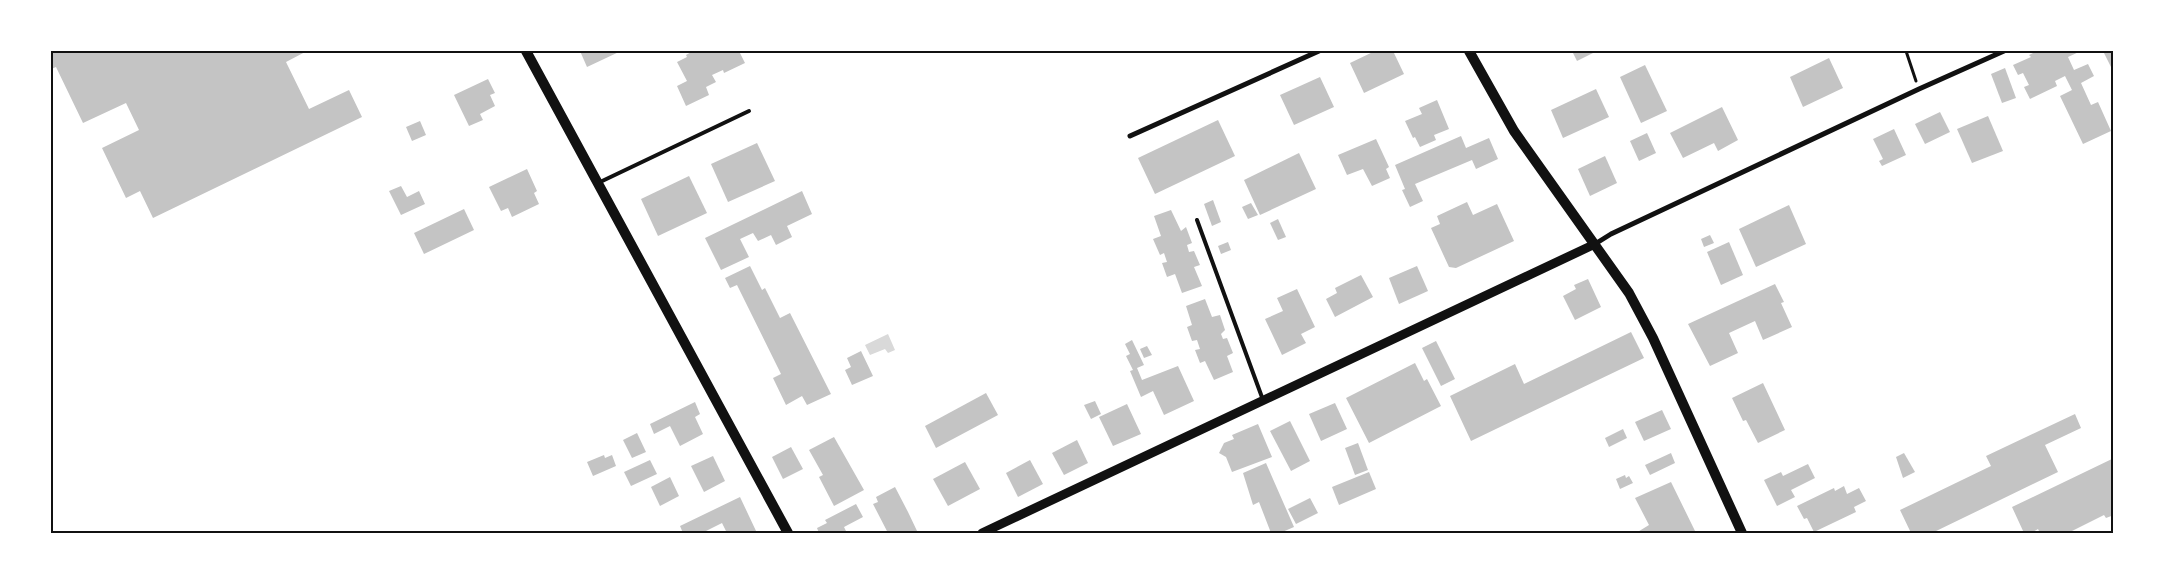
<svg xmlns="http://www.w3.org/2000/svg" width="2165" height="584" font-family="'Space Grotesk',sans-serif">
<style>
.water{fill:#d9d9d9}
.building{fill:#c4c4c4}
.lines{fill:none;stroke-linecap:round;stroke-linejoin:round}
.path{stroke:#111;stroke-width:3}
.service{stroke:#111;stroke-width:4}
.minor{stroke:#111;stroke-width:5}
.tertiary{stroke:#111;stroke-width:9}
.secondary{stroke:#111;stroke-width:10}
.neatline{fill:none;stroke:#111;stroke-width:2}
</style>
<rect width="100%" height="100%" fill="#fff"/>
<!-- water -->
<polygon class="water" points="888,334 895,350 888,353 885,349 870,355 865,345"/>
<!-- building -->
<g class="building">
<polygon points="51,51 307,51 286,62 309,109 349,90 362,117 153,218 140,191 126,198 102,148 139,130 126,103 83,123 56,67 51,69"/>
<polygon points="580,51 621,51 587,67"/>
<polygon points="693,51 739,51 745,63 724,73 723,70 712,75 716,82 706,87 709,95 686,106 677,86 687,81 677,62 687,57 686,55"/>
<polygon points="1375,51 1393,51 1404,74 1364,93 1350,63"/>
<polygon points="1572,51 1597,51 1577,61"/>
<polygon points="2037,51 2081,51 2068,57 2074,70 2088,64 2094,76 2081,83 2091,105 2098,102 2111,131 2083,144 2060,96 2072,90 2065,76 2055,81 2057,86 2030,99 2024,87 2029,85 2023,73 2018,75 2013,65 2031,57 2029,55"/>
<polygon points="2103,51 2114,51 2114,73"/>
<polygon points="1829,58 1843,88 1803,107 1790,77"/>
<polygon points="1645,65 1667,111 1641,123 1620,77"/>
<polygon points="2005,68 2016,98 2002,103 1991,74"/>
<polygon points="1320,77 1334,107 1294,125 1280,95"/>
<polygon points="488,79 495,93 490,95 495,106 480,114 483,120 469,126 454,95"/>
<polygon points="1596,89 1609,117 1563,138 1551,110"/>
<polygon points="1437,100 1449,129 1434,135 1436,140 1420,147 1415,137 1413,138 1405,121 1422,114 1419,108"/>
<polygon points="1722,107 1738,140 1718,151 1714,143 1683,158 1670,133"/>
<polygon points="1940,112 1950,132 1925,144 1915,124"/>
<polygon points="1988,116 2003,151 1972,163 1957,129"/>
<polygon points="1218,120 1235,156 1155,194 1138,158"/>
<polygon points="420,121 426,135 412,141 406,127"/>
<polygon points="1894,129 1906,155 1882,166 1879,161 1883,159 1873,139"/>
<polygon points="1647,133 1656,153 1639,161 1630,141"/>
<polygon points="1461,136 1466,148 1489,138 1498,159 1476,169 1472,160 1415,184 1423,201 1410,207 1402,190 1405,189 1395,165"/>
<polygon points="1376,139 1389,167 1386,169 1390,178 1372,186 1363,169 1347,175 1338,155"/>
<polygon points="757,143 775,181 728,202 711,164"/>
<polygon points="1299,153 1316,189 1260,215 1244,180"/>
<polygon points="1605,156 1617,183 1590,196 1578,169"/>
<polygon points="527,169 537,191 534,193 539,204 512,217 508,208 501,211 489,187"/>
<polygon points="689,176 707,213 658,236 641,199"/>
<polygon points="401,186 407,197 419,191 425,204 401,215 389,191"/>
<polygon points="802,191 812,214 787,226 792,237 776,245 771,235 758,241 753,233 740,239 749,257 721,270 705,238"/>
<polygon points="1213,200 1221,222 1212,226 1204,204"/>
<polygon points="1467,202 1473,215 1497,204 1514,241 1456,268 1449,267 1431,228 1440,224 1437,216"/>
<polygon points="1251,203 1258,215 1248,219 1242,207"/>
<polygon points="1789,205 1806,244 1756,267 1739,229"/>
<polygon points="464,209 474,230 424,254 414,233"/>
<polygon points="1171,210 1181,231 1186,227 1192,243 1187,245 1189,252 1194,251 1200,265 1194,267 1202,286 1182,293 1175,274 1167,277 1162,263 1167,262 1164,253 1160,255 1153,239 1161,236 1154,216"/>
<polygon points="1278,219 1286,237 1278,240 1270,223"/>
<polygon points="1710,235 1714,243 1704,247 1701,239"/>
<polygon points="1228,242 1231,250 1221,254 1218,246"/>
<polygon points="1729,242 1743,275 1721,285 1707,252"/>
<polygon points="750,266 762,290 765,288 780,318 790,313 831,394 807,405 802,396 786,405 773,378 781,374 737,285 730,288 725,278"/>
<polygon points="1417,266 1428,291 1399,304 1389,278"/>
<polygon points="1361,275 1373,297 1335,317 1326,299 1337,293 1335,288"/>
<polygon points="1588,279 1601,307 1575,320 1563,296 1576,289 1574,285"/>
<polygon points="1775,284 1784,302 1781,303 1792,327 1763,340 1755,321 1729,333 1738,353 1710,366 1688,324"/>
<polygon points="1297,289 1315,327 1301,334 1306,343 1282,355 1265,319 1283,311 1277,298"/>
<polygon points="1205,299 1212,317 1220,315 1225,330 1221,334 1223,339 1227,338 1233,353 1227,356 1233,372 1214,380 1205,361 1200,363 1195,350 1200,349 1197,340 1192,341 1187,327 1192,325 1186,306"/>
<polygon points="1631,332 1644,358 1471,441 1450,396 1515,364 1524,384"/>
<polygon points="1132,340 1144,365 1137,368 1142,380 1178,366 1194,401 1164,415 1153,391 1141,397 1130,371 1133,370 1126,356 1130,354 1125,344"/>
<polygon points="1436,341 1455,379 1441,386 1422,348"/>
<polygon points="1147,346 1152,355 1144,358 1140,349"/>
<polygon points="861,351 873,376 852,385 845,370 851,367 847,358"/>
<polygon points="1415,363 1424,381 1427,379 1441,406 1369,443 1346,398"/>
<polygon points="1763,383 1785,430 1758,443 1746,420 1743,421 1732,398"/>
<polygon points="986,393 998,415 936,448 925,426"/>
<polygon points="1095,401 1101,414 1091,419 1084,405"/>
<polygon points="695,402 700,414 695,417 703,434 680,446 670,426 654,434 650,424"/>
<polygon points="1335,403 1347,429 1321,441 1309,414"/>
<polygon points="1127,404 1141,434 1113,446 1099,417"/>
<polygon points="1662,410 1671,429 1644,441 1635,422"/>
<polygon points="2075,414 2081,428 2045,445 2058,472 1932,533 1911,533 1900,510 1991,466 1986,456"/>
<polygon points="1290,421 1310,461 1291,471 1270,431"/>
<polygon points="1258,424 1272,457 1232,472 1226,457 1219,453 1224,443 1234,439 1232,435"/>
<polygon points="1623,429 1627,438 1609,447 1605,438"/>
<polygon points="637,433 646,452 632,458 623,440"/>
<polygon points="834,437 864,490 834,506 819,477 823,475 809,450"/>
<polygon points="1077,440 1088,463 1064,475 1052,453"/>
<polygon points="1358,443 1368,470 1355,475 1345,448"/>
<polygon points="791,447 803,469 783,479 772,457"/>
<polygon points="1671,453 1675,463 1650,475 1645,465"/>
<polygon points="1904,453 1915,472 1903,478 1896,457"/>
<polygon points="604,455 605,458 612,455 616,466 593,476 587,462"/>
<polygon points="713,456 725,481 704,492 691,466"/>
<polygon points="2114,458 2114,515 2106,518 2104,515 2068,533 2040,533 2038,529 2031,533 2024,533 2012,507"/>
<polygon points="650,460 657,474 631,486 624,472"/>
<polygon points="1030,460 1043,484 1018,497 1006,473"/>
<polygon points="965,462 980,489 948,506 933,479"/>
<polygon points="1266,463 1294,527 1280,533 1271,533 1259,502 1253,505 1243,473"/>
<polygon points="1808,464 1815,478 1791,490 1795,497 1777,506 1764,480 1781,472 1783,476"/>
<polygon points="1369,472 1376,489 1339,505 1332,487"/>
<polygon points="1625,475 1626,478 1629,476 1633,483 1620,489 1616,479"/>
<polygon points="670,477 679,496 660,506 651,487"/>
<polygon points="1671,482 1696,533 1636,533 1649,525 1635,498"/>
<polygon points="1844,486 1847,494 1859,488 1866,501 1854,507 1856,512 1814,532 1807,518 1804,519 1797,506 1834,488 1835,491"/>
<polygon points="895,487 908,512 918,533 888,533 873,504 878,502 876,497"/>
<polygon points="740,497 757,533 727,533 722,523 702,533 683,533 680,526"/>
<polygon points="1310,498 1318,513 1296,524 1288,509"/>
<polygon points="856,504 863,517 844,527 847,533 819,533 817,528 827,523 825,520"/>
</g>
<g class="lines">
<!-- path -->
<polyline class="path" points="1906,51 1916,81"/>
<!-- service -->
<g class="service">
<polyline points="598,183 749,111"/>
<polyline points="1197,220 1263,400"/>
</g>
<!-- minor -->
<g class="minor">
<polyline points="1130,136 1319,51"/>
<polyline points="1595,244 1611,234 1919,89 2004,51"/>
</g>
<!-- tertiary -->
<polyline class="tertiary" points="982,533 1595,244"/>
<!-- secondary -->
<g class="secondary">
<polyline points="526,51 788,533"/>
<polyline points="1469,51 1514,131 1629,293 1653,338 1742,533"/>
</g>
</g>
<!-- border -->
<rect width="2165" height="584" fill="none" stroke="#ffffff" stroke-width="105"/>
<rect x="52" y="52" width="2060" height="480" class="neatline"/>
</svg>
